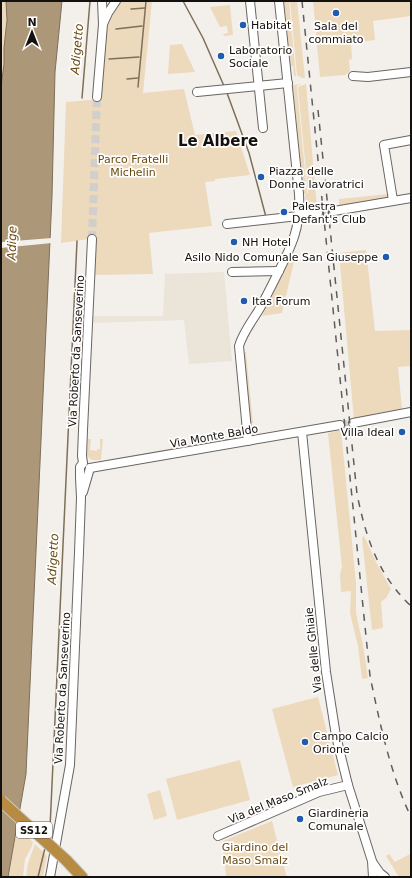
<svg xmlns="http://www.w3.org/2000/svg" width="412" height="878" font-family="'DejaVu Sans',sans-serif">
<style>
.built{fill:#ebe4d9}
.green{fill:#edd9bc}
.water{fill:#ac9778;stroke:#7e6f59}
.pier{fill:#f3f0ec}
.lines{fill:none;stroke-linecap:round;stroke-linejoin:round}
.stream{stroke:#7e6f59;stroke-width:1.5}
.minor-tunnel{stroke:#d1cfcb;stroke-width:8;stroke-dasharray:8 4;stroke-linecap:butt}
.minor-casing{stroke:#686562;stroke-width:10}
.highway-casing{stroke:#cbcbca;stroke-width:13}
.minor{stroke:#fff;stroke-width:8}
.highway{stroke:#b78b42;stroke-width:11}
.rail{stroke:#5f5d5b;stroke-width:1.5;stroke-dasharray:7 7;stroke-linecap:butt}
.highway-bridge-casing{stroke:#cbcbca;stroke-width:13;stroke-linecap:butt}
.highway-bridge{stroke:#b78b42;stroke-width:11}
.poi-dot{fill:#205bad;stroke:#fffefc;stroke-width:1.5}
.labels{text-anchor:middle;stroke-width:3.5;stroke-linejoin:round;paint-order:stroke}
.shield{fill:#fffefc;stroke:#595857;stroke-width:1}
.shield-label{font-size:10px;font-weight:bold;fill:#121110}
.poi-label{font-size:11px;fill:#121110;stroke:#fffefc;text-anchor:start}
.park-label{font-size:11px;fill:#694b14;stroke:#fffefc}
.street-label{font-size:11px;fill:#121110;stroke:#fffefc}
.water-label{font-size:12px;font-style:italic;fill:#674913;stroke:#fffefc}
.district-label{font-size:15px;font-weight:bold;fill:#121110;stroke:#fffefc}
</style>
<rect width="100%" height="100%" fill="#f3f0ec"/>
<!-- built -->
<polygon class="built" points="224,272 232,361 189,364 184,320 93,323 93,316 163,316 165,274"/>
<!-- green -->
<g class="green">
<polygon points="1,1 6,1 7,20 4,64 1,87"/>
<path d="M122,1H152L143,93L184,89L195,135L236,131L250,175L215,179V181L205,182L212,226L149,233L153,274L93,275L96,238L61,243L66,102L102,99L105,32H107C109,19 111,10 122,1Z"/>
<polygon points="284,1 289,1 296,76 294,76 293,66 291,66"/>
<polygon points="290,1 297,1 305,78 302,78 297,75"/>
<polygon points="313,1 411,1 411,16 373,21 375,40 351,43 352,59 349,60 350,71 345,75 320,77"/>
<polygon points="230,5 233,35 224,36 223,34 228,33 227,26 220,27 210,7"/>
<polygon points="182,44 195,72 168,74 170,45"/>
<polygon points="302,84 297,86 307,193 304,194 293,88 291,88 293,85"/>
<polygon points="306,84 317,207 309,207 306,204 305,194 308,193 298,87"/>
<polygon points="389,194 388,197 339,206 339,199"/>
<polygon points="366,250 375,331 411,330 411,366 398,367 402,409 373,414 373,415 354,420 339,253"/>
<polygon points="296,253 282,313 262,316 293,254"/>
<polygon points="246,352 253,423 250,423 244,356 242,353"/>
<polygon points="341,430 356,583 356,613 363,645 368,678 362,679 358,646 350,613 351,591 341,592 340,574 342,567 328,433"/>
<polygon points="88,439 91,439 90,450 97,451 97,449 100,449 100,439 103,439 101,460 92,460 87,456"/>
<polygon points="364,536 376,562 391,589 386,598 381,602 383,628 372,630 362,538"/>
<polygon points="318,697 338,775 293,787 272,709"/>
<polygon points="240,760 250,800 177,820 166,779"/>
<polygon points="160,790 167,816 154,820 147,794"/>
<polygon points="272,821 281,856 287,877 226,877 223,841"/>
<polygon points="17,828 33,842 32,846 25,859 23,877 8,877"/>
<polygon points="35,844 47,856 43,877 26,877 28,863"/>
<polygon points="389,854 395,862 410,854 411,857 411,877 399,877 386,856"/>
</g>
<!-- water -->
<polygon class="water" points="6,1 62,1 55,72 52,196 26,774 8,877 1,877 1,87 4,64 4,48 7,20"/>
<!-- pier -->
<polygon class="pier" points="52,238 52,243 1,248 1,242"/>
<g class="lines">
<!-- stream -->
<g class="stream">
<polyline points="183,1 203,38 224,86"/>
<polyline points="131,9 145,8"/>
<polyline points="116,29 142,26"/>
<polyline points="109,59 139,57"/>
<polyline points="127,79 138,78"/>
<polyline points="138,87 146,1"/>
<polyline points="227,93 249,153 266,217"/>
<polyline points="82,98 90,1"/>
<polyline points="48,836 50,828 77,241"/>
<polyline points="38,877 45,848"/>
</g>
<!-- minor-tunnel -->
<g class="minor-tunnel">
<polyline points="318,213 334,211"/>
<polyline points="92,239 97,97"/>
<polyline points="340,425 353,423"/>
</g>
<defs>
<g id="minor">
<polyline points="250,1 263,128"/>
<polyline points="103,24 108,13 116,1"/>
<polyline points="353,76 368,77 411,72"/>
<polyline points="197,92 288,83"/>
<polyline points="97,97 103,24 102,1"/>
<polyline points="393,200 384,145 411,140"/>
<polyline points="334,211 411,198"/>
<polyline points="299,214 318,213"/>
<polyline points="227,224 298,216"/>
<polyline points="232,272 279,271"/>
<polyline points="353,423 411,412"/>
<polyline points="302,432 326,672 336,736 348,785 372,861 373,877"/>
<path d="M248,441L239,346C243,332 253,320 260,308C266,297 272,285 278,273C292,245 301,227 299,194L279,1"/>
<polyline points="90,468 340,425"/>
<polyline points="83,492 90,468"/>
<polyline points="218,836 319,792 348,785"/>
<polyline points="373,863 380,873 385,877"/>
<polyline points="50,877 70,765 79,552 81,498 80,477 80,467 83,463 82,456 83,430 92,239"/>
</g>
<polyline id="highway" points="66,860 82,877"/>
</defs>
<!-- minor casing -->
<use href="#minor" class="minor-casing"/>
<!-- highway casing -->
<use href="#highway" class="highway-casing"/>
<!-- minor -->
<use href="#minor" class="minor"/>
<!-- highway -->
<use href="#highway" class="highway"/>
<!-- rail -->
<g class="rail">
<path d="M302,1L370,676C380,724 390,773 411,817"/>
<path d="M318,110L357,494C366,538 378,575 411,606"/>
</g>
<defs>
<polyline id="highway-bridge" points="1,801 66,860"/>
</defs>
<!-- highway-bridge casing -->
<use href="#highway-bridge" class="highway-bridge-casing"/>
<!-- highway-bridge -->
<use href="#highway-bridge" class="highway-bridge"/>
</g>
<!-- markers -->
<g class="poi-dot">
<circle cx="336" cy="13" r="4"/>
<circle cx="243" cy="25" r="4"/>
<circle cx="221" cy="56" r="4"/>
<circle cx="261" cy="177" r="4"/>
<circle cx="284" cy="212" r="4"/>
<circle cx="234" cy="242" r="4"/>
<circle cx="386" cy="257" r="4"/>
<circle cx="244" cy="301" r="4"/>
<circle cx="402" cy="432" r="4"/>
<circle cx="305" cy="742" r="4"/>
<circle cx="300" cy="819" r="4"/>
</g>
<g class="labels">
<!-- shield labels -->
<rect class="shield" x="16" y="822" width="36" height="16" rx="3"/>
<g class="shield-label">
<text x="34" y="834">SS12</text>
</g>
<!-- poi labels -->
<g class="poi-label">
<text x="251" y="29">Habitat</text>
<text x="336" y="30" text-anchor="middle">Sala del<tspan x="336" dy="13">commiato</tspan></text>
<text x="229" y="54">Laboratorio<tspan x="229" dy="13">Sociale</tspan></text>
<text x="269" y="175">Piazza delle<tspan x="269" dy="13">Donne lavoratrici</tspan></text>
<text x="292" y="210">Palestra<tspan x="292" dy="13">Defant's Club</tspan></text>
<text x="242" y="246">NH Hotel</text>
<text x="378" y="261" text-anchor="end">Asilo Nido Comunale San Giuseppe</text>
<text x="252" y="305">Itas Forum</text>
<text x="394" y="436" text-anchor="end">Villa Ideal</text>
<text x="313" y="740">Campo Calcio<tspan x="313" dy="13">Orione</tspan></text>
<text x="308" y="817">Giardineria<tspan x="308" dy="13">Comunale</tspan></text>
</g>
<!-- park labels -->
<g class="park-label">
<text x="133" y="163">Parco Fratelli<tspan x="133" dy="13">Michelin</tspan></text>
<text x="255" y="851">Giardino del<tspan x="255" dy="13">Maso Smalz</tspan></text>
</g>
<!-- street labels -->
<g class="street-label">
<text transform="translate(76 351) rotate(-87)" y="4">Via Roberto da Sanseverino</text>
<text transform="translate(214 436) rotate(-10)" y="4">Via Monte Baldo</text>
<text transform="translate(313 650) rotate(-96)" y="4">Via delle Ghiaie</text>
<text transform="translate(62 688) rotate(-87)" y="4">Via Roberto da Sanseverino</text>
<text transform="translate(278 800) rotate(-22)" y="4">Via del Maso Smalz</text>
</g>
<!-- water labels -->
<g class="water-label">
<text transform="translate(77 49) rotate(-85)" y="4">Adigetto</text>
<text transform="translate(12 243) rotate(-88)" y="4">Adige</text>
<text transform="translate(53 559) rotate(-87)" y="4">Adigetto</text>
</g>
<!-- district labels -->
<g class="district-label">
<text x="218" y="146">Le Albere</text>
</g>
</g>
<!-- border -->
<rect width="412" height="878" fill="none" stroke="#121110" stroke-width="4"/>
<!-- north arrow -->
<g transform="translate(32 32)" stroke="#fffefc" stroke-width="3" paint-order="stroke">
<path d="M0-3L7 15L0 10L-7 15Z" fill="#121110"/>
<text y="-6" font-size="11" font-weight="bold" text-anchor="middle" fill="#121110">N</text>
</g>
</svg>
